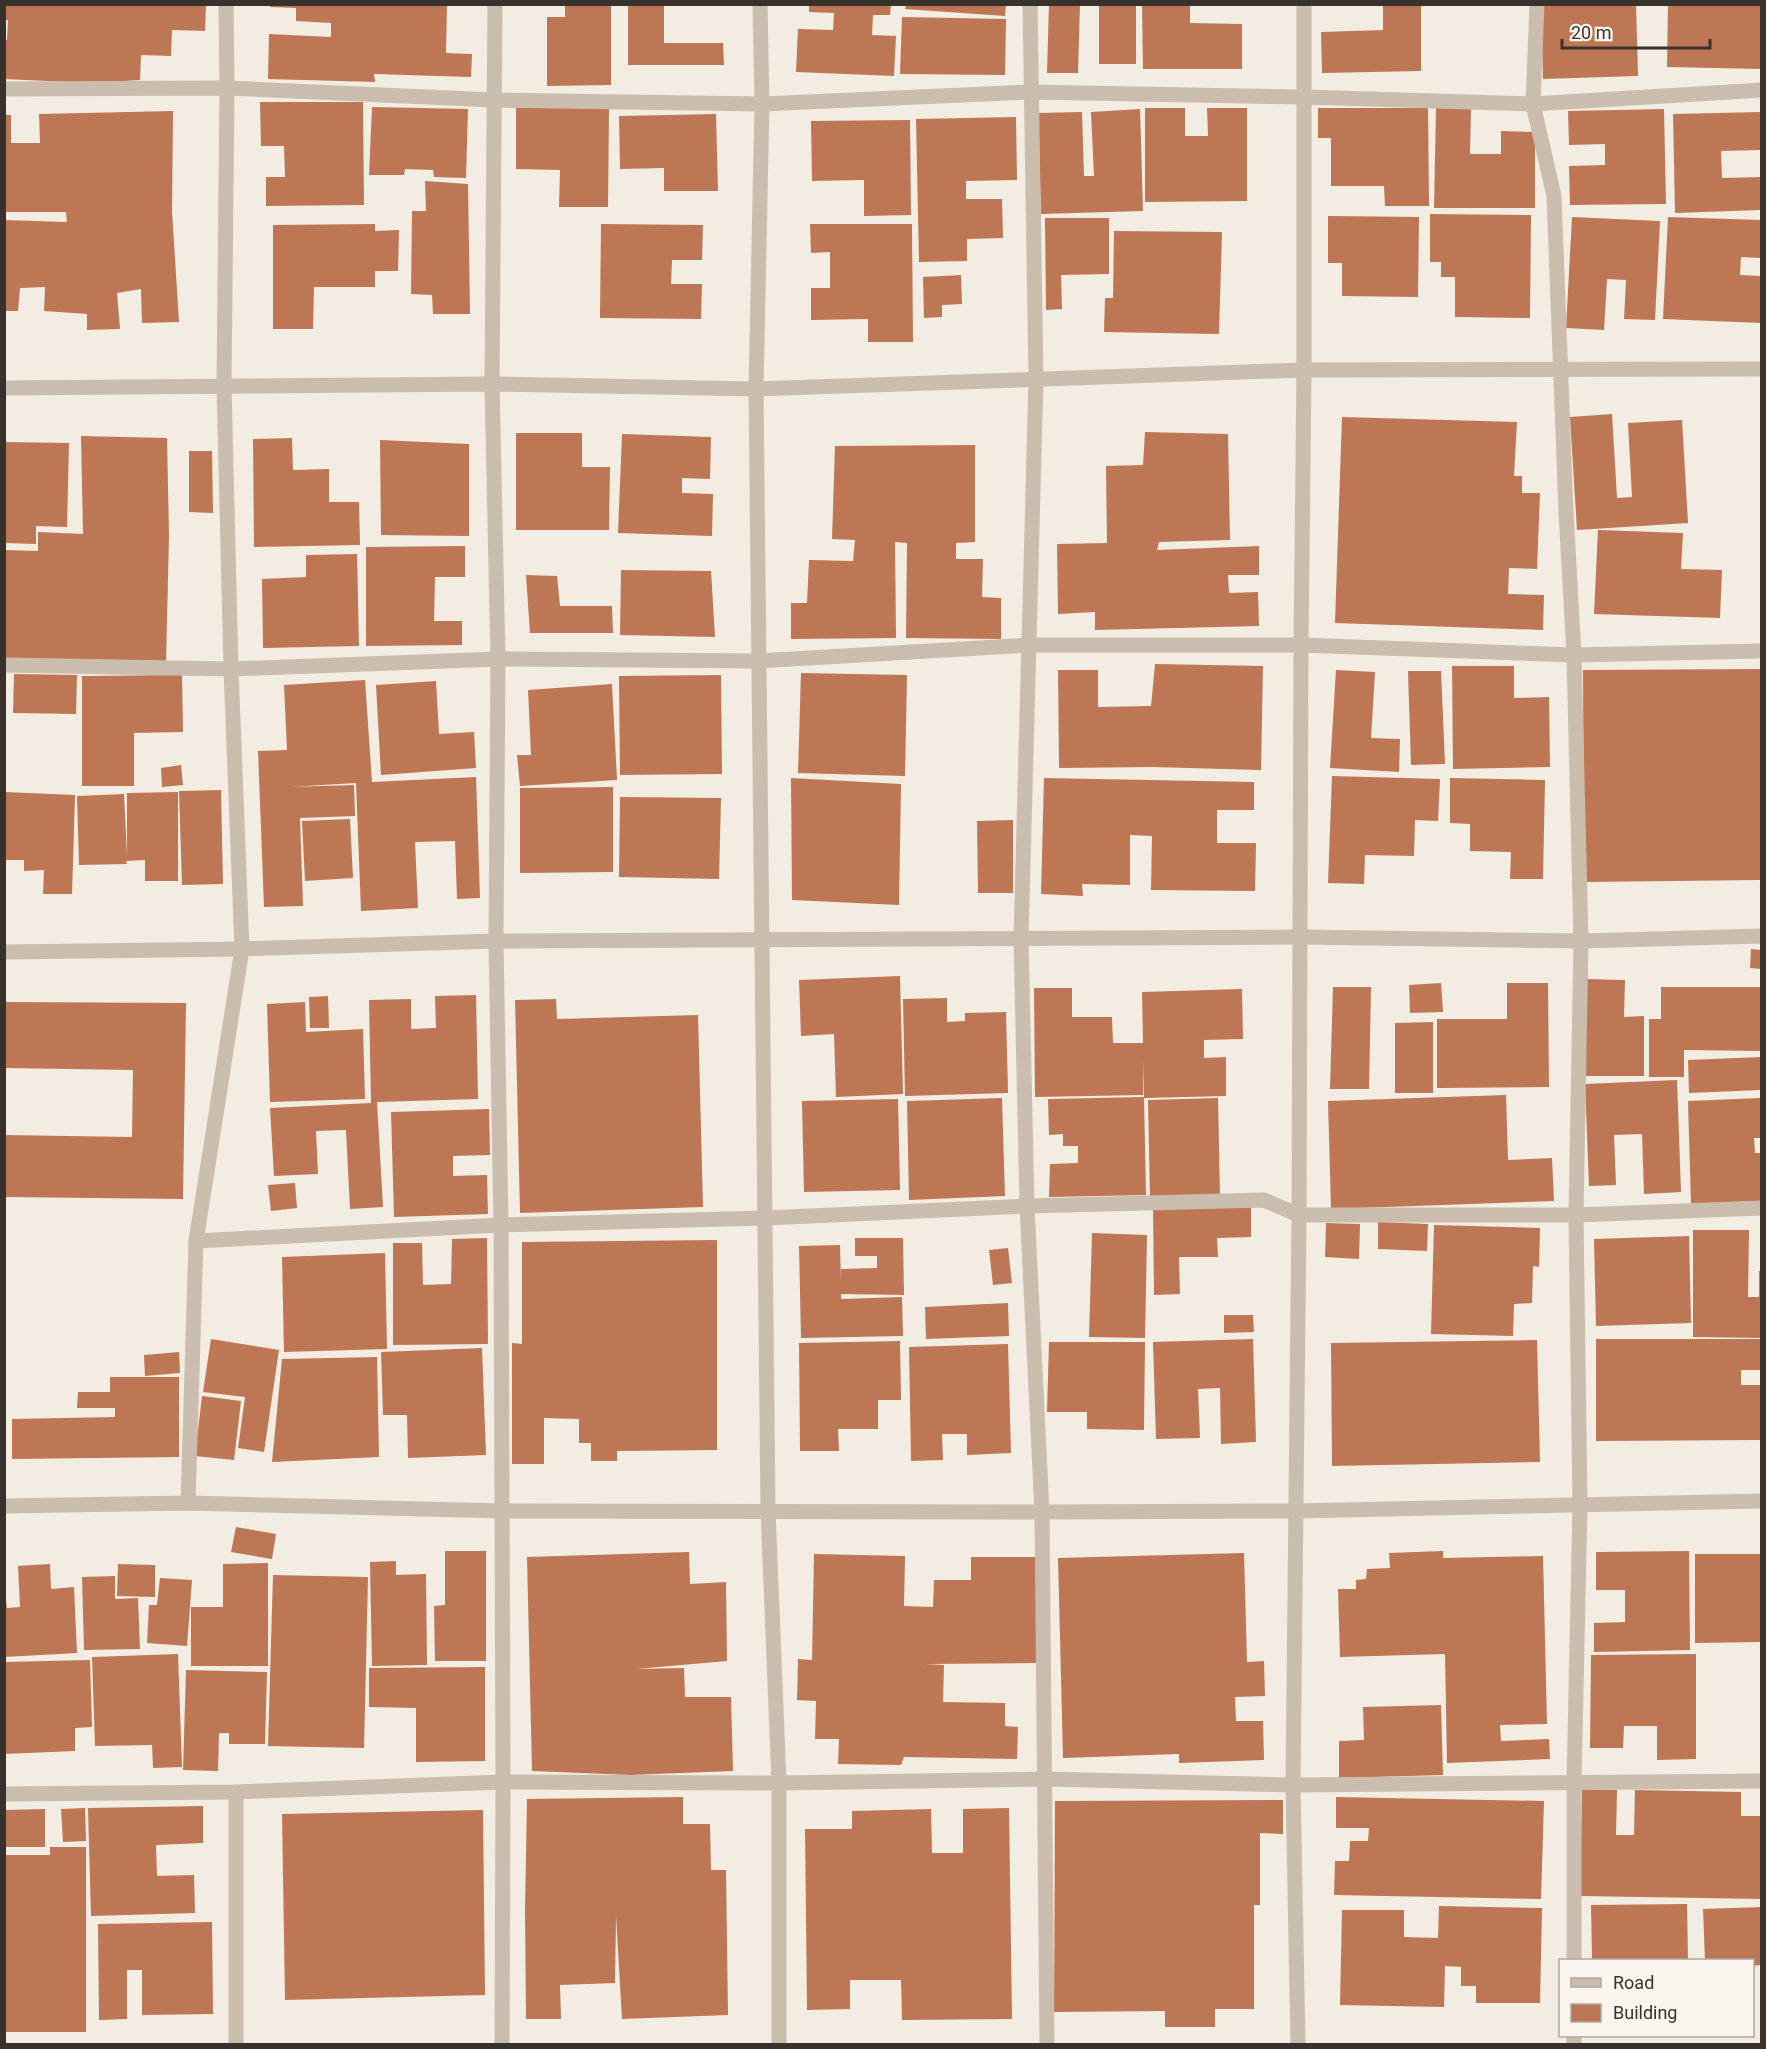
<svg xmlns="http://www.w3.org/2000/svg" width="1766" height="2049" font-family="Roboto,sans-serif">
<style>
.building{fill:#be7754}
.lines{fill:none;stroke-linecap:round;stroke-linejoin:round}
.minor{stroke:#cabdae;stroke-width:15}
</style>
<rect width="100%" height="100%" fill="#f2ece2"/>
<!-- building -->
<g class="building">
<polygon points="4,4 206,4 205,31 172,30 171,56 141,55 140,80 90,83 4,79 4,40 7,40 8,20 4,20"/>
<polygon points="270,4 447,4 446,53 472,54 471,77 374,74 375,82 268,79 269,34 331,37 331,23 296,21 296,8 270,7"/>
<polygon points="565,4 611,4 611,85 547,86 547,17 565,17"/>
<polygon points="628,4 664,4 664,43 723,43 724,65 628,65"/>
<polygon points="809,4 891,4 890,15 873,15 872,35 896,36 894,76 796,72 798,29 833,30 834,13 809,12"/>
<polygon points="906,4 1006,4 1005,16 905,9"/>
<polygon points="1049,4 1080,4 1078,73 1047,73"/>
<rect x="1099" y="4" width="37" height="60"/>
<polygon points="1142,4 1190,4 1190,23 1242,24 1242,69 1143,69"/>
<polygon points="1383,4 1421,4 1421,71 1322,73 1321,32 1383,30"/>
<polygon points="1541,4 1636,4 1638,76 1543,79"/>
<polygon points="1668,4 1761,4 1761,69 1667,67"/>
<polygon points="902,17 1006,19 1005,75 900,74"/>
<polygon points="260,102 363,102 364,205 266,206 266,177 285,177 284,146 261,146"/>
<polygon points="372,107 468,109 466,178 434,177 433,170 405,169 404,175 369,175"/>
<polygon points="516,107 609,108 608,207 559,207 560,170 516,169"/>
<polygon points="1145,108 1185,108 1185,136 1208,136 1207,108 1247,108 1247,201 1145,202"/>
<polygon points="1318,108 1428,108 1429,206 1385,206 1384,186 1331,186 1331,138 1318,138"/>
<polygon points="1436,108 1471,109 1470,154 1501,154 1501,131 1535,132 1535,208 1434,208"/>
<polygon points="1140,109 1143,211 1041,214 1038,113 1082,112 1084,176 1094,176 1091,112"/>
<polygon points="1664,109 1666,204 1570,205 1569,166 1605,165 1605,144 1569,145 1568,111"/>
<polygon points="173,111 172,211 179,322 142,323 141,289 117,293 120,329 87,330 87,314 44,311 45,287 20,288 18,311 4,311 4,220 67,222 66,212 4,212 4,115 11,115 11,143 40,143 39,114"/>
<polygon points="1761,112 1761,150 1721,151 1722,178 1761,177 1761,210 1675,213 1673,114"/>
<polygon points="716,114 718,191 664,191 664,168 620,169 619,116"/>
<polygon points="1016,117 1017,180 966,181 966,199 1002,199 1003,238 967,239 967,261 919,262 916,119"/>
<polygon points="910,120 911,215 864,216 864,180 812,181 811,121"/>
<polygon points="425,181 468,184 470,314 433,314 432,295 411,294 412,211 426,211"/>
<polygon points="1430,214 1531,215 1530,318 1455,317 1455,277 1441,277 1441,262 1430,262"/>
<polygon points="1328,216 1419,217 1418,297 1342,296 1342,263 1328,263"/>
<polygon points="1572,217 1660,221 1655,320 1624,319 1626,280 1607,279 1604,330 1566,328"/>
<polygon points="1668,217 1761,220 1761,258 1741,257 1740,275 1761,276 1761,323 1663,319"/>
<polygon points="1045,218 1109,218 1109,274 1061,275 1062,309 1046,310"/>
<polygon points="375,224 375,231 399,230 398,271 375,271 375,287 314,287 313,329 273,329 273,225"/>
<polygon points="601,224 703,225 702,260 672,260 671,284 702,284 701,319 600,318"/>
<polygon points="810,224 912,224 913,342 868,342 868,319 811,320 811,288 830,288 830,252 811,253"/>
<polygon points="1114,231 1222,232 1219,334 1104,332 1105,298 1113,298"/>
<polygon points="961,275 962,304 942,305 942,317 924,318 923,277"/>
<polygon points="1612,414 1617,498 1632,497 1628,423 1682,420 1688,523 1577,530 1570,417"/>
<polygon points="1342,417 1517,422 1514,476 1522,476 1522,493 1540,493 1537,569 1509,568 1508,594 1544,595 1543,630 1335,623"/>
<polygon points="1145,432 1228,434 1230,540 1159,542 1157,550 1259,546 1259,575 1228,575 1229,593 1258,592 1259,626 1095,630 1095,612 1058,614 1057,544 1107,543 1106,466 1143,465"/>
<polygon points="516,433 582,433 582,467 610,467 609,530 516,530"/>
<polygon points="622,434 711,437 710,479 682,478 682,493 713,494 712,536 618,533"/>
<polygon points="81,436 167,438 169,535 166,663 4,660 4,550 38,551 38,532 83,534"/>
<polygon points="292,438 293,470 329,469 329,502 359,502 360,545 254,547 253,439"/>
<polygon points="380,440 469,444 469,536 381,535"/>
<polygon points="4,442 69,443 67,527 36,526 36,544 4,543"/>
<polygon points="975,445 975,542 956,543 956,559 983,559 982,597 1001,598 1001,639 906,638 907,543 895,542 896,638 791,639 791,603 807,603 809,560 853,561 855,540 832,539 835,446"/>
<polygon points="189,451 212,451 213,513 189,512"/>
<polygon points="1598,530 1683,533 1681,569 1722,570 1720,618 1594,614"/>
<polygon points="465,546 465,577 435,577 434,621 462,621 462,645 366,646 366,547"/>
<polygon points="357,554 359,646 263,648 262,579 306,577 306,555"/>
<polygon points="621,570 711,571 715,637 620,635"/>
<polygon points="526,575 557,576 560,606 612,606 613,633 530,633"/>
<polygon points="1155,664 1263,666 1261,770 1152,767 1059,768 1058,670 1098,670 1098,707 1151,706"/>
<polygon points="1452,666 1514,666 1514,698 1549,697 1550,767 1453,769"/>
<polygon points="1761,669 1761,880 1584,882 1583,670"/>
<polygon points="1336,670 1375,672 1371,738 1400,739 1399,772 1330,768"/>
<polygon points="1408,671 1441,671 1445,764 1411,765"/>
<polygon points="801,673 907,675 905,776 798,773"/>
<polygon points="14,674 77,675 76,714 13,713"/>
<polygon points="182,675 183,732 134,733 134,786 82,786 82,676"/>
<polygon points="721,675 722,774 620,775 619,676"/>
<polygon points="365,680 372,782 476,777 480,898 457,899 455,841 415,842 418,908 361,911 356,783 289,787 354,785 355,816 300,818 303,906 264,907 258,751 287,750 284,685"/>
<polygon points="436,681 439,734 474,732 476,768 381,775 376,685"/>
<polygon points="612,684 617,780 520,786 517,755 531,755 528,690"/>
<polygon points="181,765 183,785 162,787 161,768"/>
<polygon points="1332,776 1440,779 1438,821 1415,820 1414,856 1365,855 1364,884 1328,883"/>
<polygon points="791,778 901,784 899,905 792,900"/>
<polygon points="1044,778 1254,782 1254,810 1217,810 1217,843 1256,843 1255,891 1151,890 1152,836 1130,835 1130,885 1082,884 1083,896 1041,894"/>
<polygon points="1450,778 1545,780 1543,879 1510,879 1511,852 1470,851 1470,824 1450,823"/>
<polygon points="613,787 613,872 520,873 520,788"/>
<polygon points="221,790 223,884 182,885 179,791"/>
<polygon points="4,792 75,795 72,894 43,894 44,870 24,871 24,860 4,860"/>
<polygon points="178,792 178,881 145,881 145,860 126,861 127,864 79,865 77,796 124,794 127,856 127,793"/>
<polygon points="620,797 721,798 719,879 619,877"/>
<polygon points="350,819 353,878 305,881 302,821"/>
<polygon points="1013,820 1013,893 978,893 977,821"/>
<polygon points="1751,949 1761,950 1761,969 1750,968"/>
<polygon points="900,976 903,1094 836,1097 834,1034 801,1036 799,980"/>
<polygon points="1584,979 1625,980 1624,1017 1644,1016 1644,1076 1583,1076"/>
<polygon points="1441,983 1443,1012 1410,1013 1409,985"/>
<polygon points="1507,983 1548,983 1549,1087 1437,1088 1437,1019 1507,1019"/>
<polygon points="1333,987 1371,987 1369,1089 1330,1089"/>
<polygon points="1661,987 1761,987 1761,1051 1684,1050 1684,1077 1649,1077 1649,1019 1661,1019"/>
<polygon points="1034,988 1072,988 1072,1017 1112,1017 1113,1043 1143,1043 1142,992 1242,989 1243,1039 1204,1040 1204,1058 1226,1057 1226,1096 1144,1098 1143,1060 1143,1095 1035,1097"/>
<polygon points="476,995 478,1099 377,1102 383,1207 350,1209 346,1130 316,1131 318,1174 274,1176 270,1108 371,1103 369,1000 411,999 411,1029 436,1028 435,996"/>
<polygon points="328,996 329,1028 310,1028 309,997"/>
<polygon points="947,998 947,1022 965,1021 965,1013 1006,1012 1008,1093 905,1096 903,999"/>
<polygon points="556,999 557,1019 698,1015 703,1207 520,1213 515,1000"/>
<polygon points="4,1002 186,1003 183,1199 4,1197 4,1135 132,1137 133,1070 4,1068"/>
<polygon points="305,1002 306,1032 363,1029 365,1099 270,1102 267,1004"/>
<polygon points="1433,1022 1433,1093 1395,1093 1395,1023"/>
<polygon points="1761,1057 1761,1090 1689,1093 1688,1060"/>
<polygon points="1677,1080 1681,1192 1644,1194 1642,1134 1614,1135 1616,1185 1589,1186 1585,1084"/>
<polygon points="1506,1095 1508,1160 1552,1158 1554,1201 1331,1209 1328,1101"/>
<polygon points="1144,1097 1146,1195 1049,1197 1050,1164 1078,1163 1078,1146 1063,1146 1063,1134 1049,1135 1048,1099"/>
<polygon points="1002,1098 1005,1196 909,1200 907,1101"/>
<polygon points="1218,1098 1220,1197 1150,1199 1148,1100"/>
<polygon points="1761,1098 1761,1138 1754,1138 1755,1153 1761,1153 1761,1201 1691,1204 1688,1101"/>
<polygon points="898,1099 900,1190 804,1192 802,1101"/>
<polygon points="489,1109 490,1155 453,1156 453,1176 487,1175 488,1214 394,1217 391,1112"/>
<polygon points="295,1183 297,1208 271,1211 268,1185"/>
<polygon points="1251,1205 1251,1237 1217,1238 1218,1257 1179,1257 1180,1294 1154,1295 1153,1207"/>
<polygon points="1378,1222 1428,1224 1427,1251 1378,1249"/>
<polygon points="1326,1223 1360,1224 1359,1259 1325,1257"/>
<polygon points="1434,1225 1540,1228 1539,1267 1533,1266 1532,1303 1514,1304 1513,1336 1431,1334"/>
<polygon points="1693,1230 1749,1230 1748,1297 1759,1297 1759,1271 1761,1271 1761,1338 1693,1337"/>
<polygon points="1092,1233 1147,1235 1145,1338 1089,1337"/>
<polygon points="1689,1236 1691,1323 1596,1326 1594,1239"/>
<polygon points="487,1238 488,1344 393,1345 393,1243 422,1243 423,1285 451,1284 452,1239"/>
<polygon points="855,1238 903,1238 904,1295 841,1294 841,1299 902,1297 903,1336 801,1338 799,1246 840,1245 841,1281 841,1269 877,1268 877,1256 855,1256"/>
<polygon points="717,1240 717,1450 617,1451 617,1461 591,1461 591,1443 579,1443 579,1419 544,1418 544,1464 512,1464 512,1343 522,1344 522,1242"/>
<polygon points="1008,1248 1012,1283 993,1285 989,1250"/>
<polygon points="385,1253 387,1349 284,1352 282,1257"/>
<polygon points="1008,1303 1009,1336 926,1339 925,1307"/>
<polygon points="1224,1315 1253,1315 1254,1332 1224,1333"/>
<polygon points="211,1339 279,1350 264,1452 238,1448 245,1397 203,1392"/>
<polygon points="1253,1339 1256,1442 1221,1444 1220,1388 1198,1389 1200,1438 1156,1439 1153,1342"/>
<polygon points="1596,1339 1761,1339 1761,1370 1741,1370 1741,1385 1761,1385 1761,1440 1596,1441"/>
<polygon points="1537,1340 1540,1462 1332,1466 1331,1343"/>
<polygon points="900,1341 901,1400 878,1400 878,1429 838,1429 839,1451 800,1451 799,1343"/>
<polygon points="1049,1342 1145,1342 1144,1430 1087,1429 1087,1412 1047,1412"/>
<polygon points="1008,1344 1011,1453 967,1455 967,1434 942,1434 943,1460 911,1461 909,1347"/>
<polygon points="482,1348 486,1455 408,1458 407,1415 383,1415 381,1352"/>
<polygon points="179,1352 180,1373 145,1376 144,1355"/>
<polygon points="377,1357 379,1457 272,1462 282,1359"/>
<polygon points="110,1377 179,1377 179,1457 12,1459 12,1419 115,1417 115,1408 77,1408 78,1392 110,1392"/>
<polygon points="202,1396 241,1401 234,1460 195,1456"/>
<polygon points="236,1527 276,1534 272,1559 231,1552"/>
<polygon points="445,1551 486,1551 486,1661 435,1661 434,1606 445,1605"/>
<polygon points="1443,1551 1443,1558 1543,1556 1547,1724 1500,1725 1501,1741 1549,1739 1550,1759 1447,1763 1445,1654 1340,1657 1338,1589 1356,1589 1356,1580 1366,1579 1367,1569 1390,1568 1389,1553"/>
<polygon points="1689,1551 1690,1650 1594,1652 1594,1623 1625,1622 1625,1590 1596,1590 1596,1552"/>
<polygon points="689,1552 690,1584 726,1582 727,1661 636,1669 684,1668 685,1697 731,1697 733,1771 630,1775 532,1771 527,1557"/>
<polygon points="1244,1553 1247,1662 1264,1661 1265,1696 1235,1697 1236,1721 1263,1721 1264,1760 1179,1763 1179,1754 1063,1758 1058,1558"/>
<polygon points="814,1554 905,1556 904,1606 933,1607 934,1580 971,1580 971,1557 1039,1557 1037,1663 925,1664 944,1665 943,1702 1005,1703 1005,1726 1018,1727 1017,1759 904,1757 901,1765 838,1764 839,1739 815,1739 816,1701 797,1700 798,1659 812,1660"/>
<polygon points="1695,1554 1761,1554 1761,1642 1695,1643"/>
<polygon points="396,1561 396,1575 426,1574 427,1665 372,1666 370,1562"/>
<polygon points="268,1563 268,1666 191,1666 191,1607 223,1607 223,1564"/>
<polygon points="50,1564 51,1589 74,1587 77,1653 4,1657 4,1601 6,1601 7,1608 20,1607 18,1566"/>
<polygon points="118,1564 155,1565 155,1597 117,1596"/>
<polygon points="273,1575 368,1577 364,1748 268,1746"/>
<polygon points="115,1576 115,1599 138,1598 140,1649 84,1650 82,1577"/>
<polygon points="160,1578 192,1580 187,1646 147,1643 149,1605 157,1605"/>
<polygon points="178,1654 182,1767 153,1768 152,1745 95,1746 92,1657"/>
<polygon points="1696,1654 1696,1759 1657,1760 1657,1726 1624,1726 1623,1748 1590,1748 1591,1655"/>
<polygon points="90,1660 92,1727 75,1728 75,1751 4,1754 4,1662"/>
<polygon points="485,1667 485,1761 416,1762 416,1708 369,1707 369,1668"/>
<polygon points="186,1670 267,1672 265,1744 229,1744 229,1733 219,1733 218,1771 183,1770"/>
<polygon points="1441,1705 1443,1775 1339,1778 1339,1741 1364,1740 1363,1707"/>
<polygon points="1582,1789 1617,1790 1616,1835 1634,1835 1635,1790 1741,1792 1741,1816 1761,1816 1761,1899 1580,1896"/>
<polygon points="683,1797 683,1824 710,1824 711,1870 726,1870 728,2015 622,2019 616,1916 615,1983 560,1985 561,2019 526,2019 525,1909 527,1799"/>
<polygon points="1336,1797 1544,1801 1541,1899 1334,1895 1335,1861 1349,1861 1350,1841 1368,1841 1369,1828 1336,1828"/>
<polygon points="1283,1800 1283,1834 1260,1833 1260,1905 1254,1905 1254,2009 1215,2009 1215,2027 1165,2027 1165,2011 1054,2012 1055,1801"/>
<polygon points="203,1806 203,1843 156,1845 157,1876 194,1875 195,1913 91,1916 88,1808"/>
<polygon points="85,1808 86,1841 63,1842 61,1809"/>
<polygon points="1009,1808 1012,2019 902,2020 901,1980 850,1980 850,2009 807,2010 805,1829 852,1829 852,1811 931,1809 932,1853 963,1853 963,1809"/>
<polygon points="45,1809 45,1847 4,1847 4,1810"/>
<polygon points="483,1810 485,1995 285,2000 282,1814"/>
<polygon points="50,1847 86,1847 86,2032 4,2032 4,1855 50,1855"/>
<polygon points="1687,1904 1688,1960 1592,1960 1591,1905"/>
<polygon points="1439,1906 1542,1908 1540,2003 1476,2003 1476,1986 1461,1986 1461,1967 1445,1966 1444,2007 1340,2005 1342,1910 1404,1910 1404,1937 1438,1938"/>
<polygon points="1761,1907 1761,1965 1752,1966 1752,1960 1705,1960 1703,1909"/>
<polygon points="212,1922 213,2014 142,2015 142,1970 127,1970 127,2019 99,2020 98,1924"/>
</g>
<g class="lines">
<!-- minor -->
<g class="minor">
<polyline points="495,4 492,384 498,659 496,941 501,1225 503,1782 502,2044"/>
<polyline points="760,4 762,104 756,389 768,1510 779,1783 779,2044"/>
<polyline points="1030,4 1036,380 1021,938 1027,1206 1042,1512 1047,2044"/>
<polyline points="1537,4 1533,104 1554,196 1566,512 1574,655 1581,941 1576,1215 1580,1505 1574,1782 1574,1960"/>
<polyline points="4,89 227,88 494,100 762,104 1030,92 1304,97 1533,104 1762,90"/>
<polyline points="4,388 492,384 756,389 1304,370 1762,369"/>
<polyline points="4,665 231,669 498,659 759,661 1030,645 1301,645 1574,655 1762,651"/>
<polyline points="4,952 242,949 496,941 1300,937 1581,941 1762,936"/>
<polyline points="196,1241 501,1225 766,1218 1027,1206 1264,1200 1299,1215 1576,1215 1762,1208"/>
<polyline points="188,1503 196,1241 242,949 231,669 224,386 227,88 226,4"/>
<polyline points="4,1506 188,1503 502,1511 1042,1512 1295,1511 1762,1501"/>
<polyline points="236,1792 236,2044"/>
<polyline points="4,1794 236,1792 503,1782 779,1783 1046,1779 1293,1785 1762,1781"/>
<polyline points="1298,2044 1293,1785 1299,1215 1301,645 1304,370 1304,4"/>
<polyline points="1574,2044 1574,2036"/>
</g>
</g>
<!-- border -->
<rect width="1766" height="2049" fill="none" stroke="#39312c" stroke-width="12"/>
<!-- legend -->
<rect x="1559" y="1959" width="195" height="78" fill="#faf5ee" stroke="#ada7a0" stroke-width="1.5"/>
<rect x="1571" y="1978" width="30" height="9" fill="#cabdae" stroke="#ada7a0" stroke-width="1.5"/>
<text x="1613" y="1989" font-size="18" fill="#39312c">Road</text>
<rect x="1571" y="2004" width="30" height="18" fill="#be7754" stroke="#ada7a0" stroke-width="1.5"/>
<text x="1613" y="2019" font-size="18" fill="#39312c">Building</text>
<!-- scale -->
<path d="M1562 39v9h148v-9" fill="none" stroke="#39312c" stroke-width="3"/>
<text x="1571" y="39" font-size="18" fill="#39312c" stroke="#faf5ee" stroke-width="4.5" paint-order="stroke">20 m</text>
</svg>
